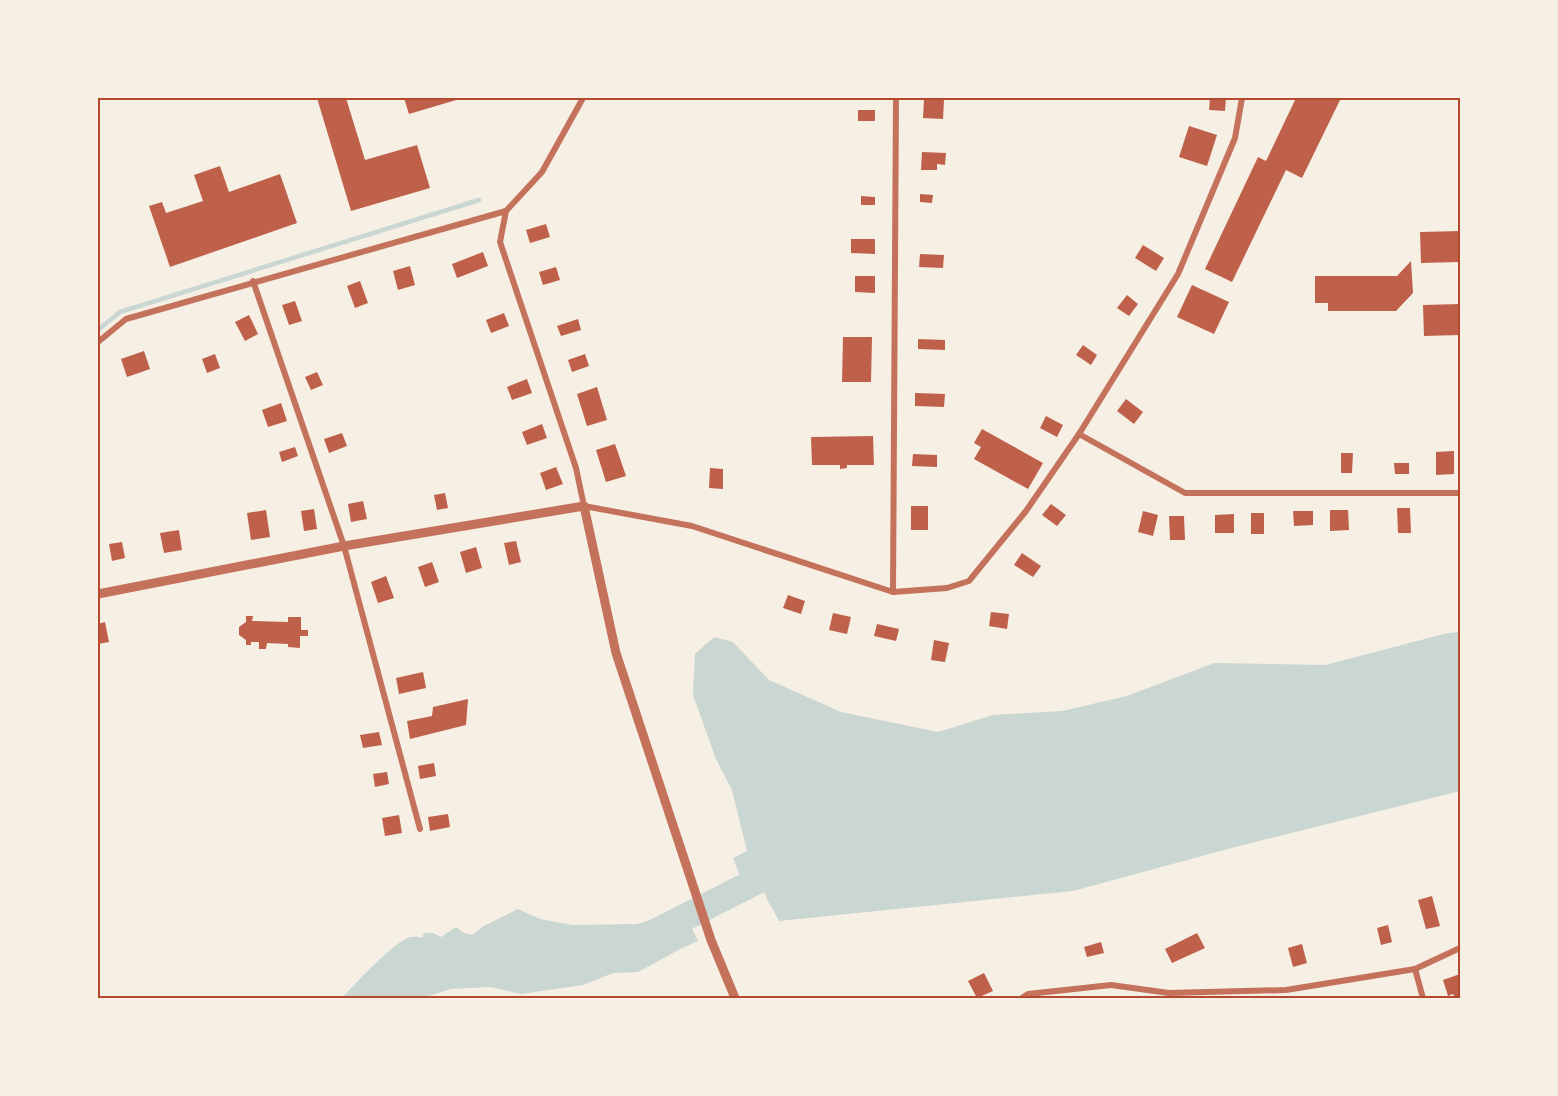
<svg xmlns="http://www.w3.org/2000/svg" width="1558" height="1096" font-family="'Exo 2',sans-serif">
<style>
.water{fill:#c9d6d2}
.lines{fill:none;stroke-linecap:round;stroke-linejoin:round}
.stream{stroke:#c9d6d2;stroke-width:4.5}
.river{stroke:#c9d6d2;stroke-width:27}
.building{fill:#bf614a}
.minor{stroke:#c5725c;stroke-width:6}
.tertiary{stroke:#c5725c;stroke-width:9}
.neatline{fill:none;stroke:#b5482f;stroke-width:2}
</style>
<rect width="100%" height="100%" fill="#f6efe4"/>
<!-- water -->
<g class="water">
<polygon points="1460,632 1460,791 1235,847 1073,891 779,921 767,899 761,884 744,886 733,858 747,851 732,790 716,759 693,695 695,654 714,637 733,642 769,680 841,712 938,732 993,715 1062,711 1127,696 1214,663 1325,665 1448,633"/>
<path d="M518,909L540,919L572,925L637,924L683,910L698,941L682,948L638,972L613,973L583,985L521,994L490,987L451,989L422,998H342C353,986 394,942 408,938C413,936 417,937 422,938L424,933H433L441,937L456,927L464,933L473,935L482,927Z"/>
</g>
<g class="lines">
<!-- stream -->
<polyline class="stream" points="98,330 120,312 479,200"/>
<!-- river -->
<polyline class="river" points="654,933 780,869"/>
</g>
<!-- building -->
<g class="building">
<polygon points="317,98 346,98 365,160 417,145 430,188 351,211"/>
<polygon points="404,98 463,98 409,114"/>
<polygon points="1210,98 1226,98 1225,111 1209,110"/>
<polygon points="1296,98 1341,98 1302,178 1286,170 1232,282 1205,269 1258,157 1266,161"/>
<polygon points="924,99 944,100 943,119 923,118"/>
<rect x="858" y="110" width="17" height="11"/>
<polygon points="1189,126 1217,135 1207,166 1179,157"/>
<polygon points="922,152 946,153 945,165 937,164 937,170 921,170"/>
<polygon points="220,166 229,192 280,174 297,223 170,267 149,206 162,202 166,213 203,201 194,175"/>
<polygon points="920,194 933,195 932,203 920,202"/>
<polygon points="861,196 875,197 875,205 861,205"/>
<polygon points="546,224 550,237 530,243 526,230"/>
<polygon points="1460,231 1460,262 1421,263 1420,232"/>
<polygon points="851,239 875,239 875,254 851,253"/>
<polygon points="1143,245 1164,258 1156,271 1135,258"/>
<polygon points="483,252 488,266 457,278 452,264"/>
<polygon points="920,254 944,255 943,268 919,267"/>
<polygon points="1411,261 1413,293 1396,311 1328,311 1328,303 1315,303 1315,276 1397,276"/>
<polygon points="410,266 415,285 398,290 393,271"/>
<polygon points="556,267 560,280 543,285 539,272"/>
<polygon points="855,276 875,276 875,293 855,292"/>
<polygon points="360,281 368,303 355,308 347,286"/>
<polygon points="1192,285 1229,302 1214,334 1177,317"/>
<polygon points="1127,295 1138,304 1129,316 1117,308"/>
<polygon points="295,301 302,321 289,325 282,305"/>
<polygon points="1460,304 1460,335 1424,336 1423,305"/>
<polygon points="504,313 509,326 491,333 486,320"/>
<polygon points="249,315 258,334 245,341 235,322"/>
<polygon points="578,319 581,330 561,336 557,326"/>
<polygon points="843,337 872,337 871,382 842,382"/>
<polygon points="918,339 945,340 945,350 918,349"/>
<polygon points="1083,345 1097,355 1091,365 1076,355"/>
<polygon points="144,351 150,369 127,377 121,359"/>
<polygon points="215,354 220,368 207,373 202,359"/>
<polygon points="585,354 589,366 572,372 568,360"/>
<polygon points="317,372 323,385 311,390 305,377"/>
<polygon points="527,379 532,393 512,400 507,387"/>
<polygon points="597,387 607,420 587,426 577,394"/>
<polygon points="915,393 945,394 944,407 915,406"/>
<polygon points="1126,399 1143,412 1134,424 1117,411"/>
<polygon points="281,403 287,421 268,427 262,410"/>
<polygon points="1046,416 1063,425 1057,437 1040,428"/>
<polygon points="542,424 547,438 527,445 522,432"/>
<polygon points="982,429 1043,463 1028,489 974,459 981,447 974,443"/>
<polygon points="342,433 347,446 329,453 324,439"/>
<polygon points="873,436 874,465 847,465 847,468 840,469 840,465 812,465 811,437"/>
<polygon points="615,444 626,476 606,482 596,450"/>
<polygon points="295,447 298,456 282,462 279,452"/>
<polygon points="1454,451 1454,474 1436,475 1436,452"/>
<polygon points="1341,453 1353,453 1352,473 1341,473"/>
<polygon points="913,454 937,455 937,467 912,466"/>
<polygon points="1394,463 1409,463 1409,474 1395,474"/>
<polygon points="556,467 563,484 546,490 540,473"/>
<polygon points="710,468 723,469 723,489 709,488"/>
<polygon points="445,493 448,508 437,510 434,495"/>
<polygon points="363,501 367,519 351,522 348,504"/>
<polygon points="1051,504 1066,515 1057,526 1042,515"/>
<rect x="911" y="506" width="17" height="24"/>
<polygon points="1397,508 1410,508 1411,533 1398,533"/>
<polygon points="314,509 317,529 304,531 301,511"/>
<polygon points="266,510 270,537 251,540 247,513"/>
<polygon points="1330,510 1348,510 1349,530 1330,531"/>
<polygon points="1143,511 1158,515 1153,536 1138,532"/>
<polygon points="1293,511 1313,511 1313,525 1294,526"/>
<rect x="1251" y="513" width="13" height="21"/>
<polygon points="1234,514 1234,533 1215,533 1215,515"/>
<polygon points="1169,516 1184,516 1185,540 1170,540"/>
<polygon points="179,530 182,550 164,553 160,533"/>
<polygon points="516,541 521,562 509,565 504,543"/>
<polygon points="122,542 125,558 112,561 109,544"/>
<polygon points="476,547 482,568 466,573 460,552"/>
<polygon points="1022,553 1041,566 1033,577 1014,565"/>
<polygon points="432,562 439,582 425,587 418,567"/>
<polygon points="386,576 394,598 378,603 371,582"/>
<polygon points="788,595 805,601 801,614 783,608"/>
<polygon points="991,612 1009,614 1007,629 989,626"/>
<polygon points="833,613 851,617 847,634 829,630"/>
<polygon points="246,616 253,616 252,621 288,622 288,617 301,617 301,630 308,630 308,636 300,636 300,648 288,647 288,644 267,643 266,649 259,649 259,642 251,642 251,645 246,645 246,640 239,635 239,627 246,622"/>
<polygon points="105,622 109,642 98,644 98,624"/>
<polygon points="877,624 899,629 896,641 874,636"/>
<polygon points="934,640 949,643 945,662 931,660"/>
<polygon points="423,672 426,688 399,694 396,678"/>
<polygon points="468,699 466,725 410,739 407,721 432,716 433,707"/>
<polygon points="379,732 382,745 363,748 360,735"/>
<polygon points="434,763 436,776 420,779 418,766"/>
<polygon points="387,772 389,784 375,787 373,774"/>
<polygon points="448,814 450,827 430,831 428,817"/>
<polygon points="399,815 402,833 385,836 382,818"/>
<polygon points="1432,896 1440,926 1426,929 1418,900"/>
<polygon points="1388,925 1392,942 1381,945 1377,928"/>
<polygon points="1197,933 1205,948 1172,963 1165,949"/>
<polygon points="1101,942 1104,953 1087,957 1084,947"/>
<polygon points="1302,944 1307,963 1293,967 1288,948"/>
<polygon points="984,973 993,991 977,998 968,981"/>
<polygon points="1460,974 1460,998 1455,998 1453,994 1448,996 1443,980"/>
</g>
<g class="lines">
<!-- minor -->
<g class="minor">
<polyline points="506,211 500,242 576,468 584,506 692,526 893,592 947,588 969,581 1026,511 1079,434 1178,274 1235,138 1242,98"/>
<polyline points="506,211 542,172 583,98"/>
<polyline points="253,281 344,546 420,829"/>
<polyline points="98,342 126,319 506,211"/>
<polyline points="1079,434 1185,493 1460,493"/>
<polyline points="893,592 896,98"/>
<polyline points="1415,969 1423,998"/>
<polyline points="1022,998 1028,994 1111,985 1169,993 1286,990 1415,969 1460,948"/>
</g>
<!-- tertiary -->
<polyline class="tertiary" points="98,594 344,546 584,506 616,653 711,940 735,998"/>
</g>
<!-- border -->
<rect width="1558" height="1096" fill="none" stroke="#f6efe4" stroke-width="198"/>
<rect x="99" y="99" width="1360" height="898" class="neatline"/>
</svg>
